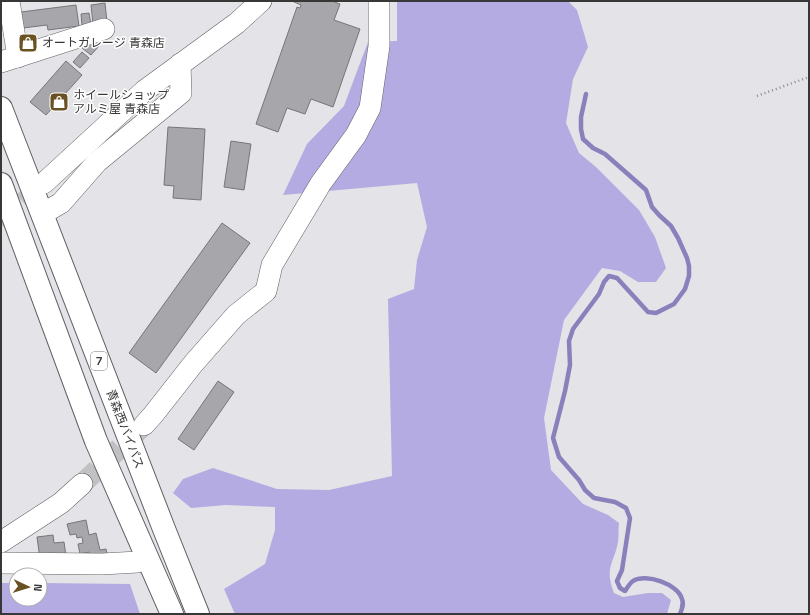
<svg xmlns="http://www.w3.org/2000/svg" width="810" height="615" font-family="'Space Grotesk','Noto Sans JP',sans-serif">
<style>
.green{fill:#b3abe2}
.lines{fill:none;stroke-linecap:round;stroke-linejoin:round}
.stream{stroke:#8a81bc;stroke-width:4.5}
.building{fill:#a7a6aa;stroke:#767679}
.minor-tunnel{stroke:#c1c1c4;stroke-width:21;stroke-dasharray:21 10;stroke-linecap:butt}
.minor-casing{stroke:#605f63;stroke-width:22}
.highway-casing{stroke:#605f63;stroke-width:24}
.path{stroke:#8c8b8e;stroke-width:2.5;stroke-dasharray:1 3;stroke-linecap:butt}
.minor{stroke:#fff;stroke-width:21}
.highway{stroke:#fff;stroke-width:22}
.labels{text-anchor:middle;stroke-width:3;stroke-linejoin:round;paint-order:stroke}
.shield{fill:#fff;stroke:#737374;stroke-width:1}
.shield-label{font-size:11px;font-weight:bold;fill:#373738}
.poi-label{font-size:12px;fill:#373738;stroke:#fff;text-anchor:start}
.street-label{font-size:12px;fill:#373738;stroke:#fff}
</style>
<rect width="100%" height="100%" fill="#e4e3e7"/>
<!-- green -->
<g class="green">
<path d="M397,1H568L577,10L588,47L573,79L566,123L579,153L596,167L639,210L655,237L666,268L656,282H638L620,271L602,268L564,320L544,418L551,470L583,504L608,515L619,523C618,529 619,535 618,542C614,564 604,567 614,593L623,597L648,593H662L671,600L667,614H235L224,589L265,564L275,530V507L226,505L191,508L173,493L183,479L213,468L277,489L329,490L392,476L388,299L414,289L417,260L427,227L417,183L283,195L307,144L344,106L368,42L397,41Z"/>
<polygon points="1,583 16,583 16,599 40,599 40,583 130,584 140,614 1,614"/>
</g>
<g class="lines">
<!-- stream -->
<path class="stream" d="M586,94L581,117V129L583,139L593,148L605,154L646,190L652,207L659,215L671,226L678,238L687,258L689,266V276L685,289L674,304L656,313L648,312L617,278L609,276L604,282L599,294L573,329L569,341L570,365L565,391L553,438L559,457L579,480L585,490L594,498L615,502L626,508L630,518L622,570L617,581L620,588L625,591C627,588 630,583 633,581C646,573 678,584 682,599C684,604 682,609 680,614"/>
</g>
<!-- building -->
<g class="building">
<polygon points="292,1 332,1 340,4 334,20 360,29 333,107 311,99 305,114 287,108 278,132 256,124 297,7 300,8 301,5"/>
<polygon points="105,3 107,22 93,24 91,5"/>
<polygon points="76,5 79,26 48,30 47,25 23,28 21,12"/>
<polygon points="89,13 91,24 82,25 81,14"/>
<polygon points="91,38 99,46 91,55 82,48"/>
<polygon points="82,52 89,58 80,68 73,62"/>
<polygon points="66,61 82,75 46,115 30,102"/>
<polygon points="168,127 205,129 201,200 173,198 174,186 164,185"/>
<polygon points="231,141 251,144 244,190 224,187"/>
<polygon points="222,223 250,243 156,373 129,353"/>
<polygon points="218,381 234,392 194,450 178,439"/>
<polygon points="86,520 89,535 96,533 100,550 106,549 108,557 90,555 89,552 80,554 78,544 83,543 82,537 77,538 76,534 70,535 67,524"/>
<polygon points="53,535 54,543 64,542 66,556 40,559 37,537"/>
</g>
<g class="lines">
<!-- minor-tunnel -->
<g class="minor-tunnel">
<polyline points="1,224 44,183"/>
<polyline points="82,484 141,428"/>
</g>
<defs>
<g id="minor">
<polyline points="9,1 18,57"/>
<polyline points="1,62 104,29"/>
<polyline points="44,183 144,91 237,23 261,1"/>
<polyline points="42,214 61,203 97,162 181,93 180,64"/>
<polyline points="144,425 153,415 193,364 236,315 266,291 272,265 321,183 356,135 370,108 379,46 379,1"/>
<polyline points="1,542 61,503 82,484"/>
<polyline points="1,563 102,564 138,562"/>
</g>
<g id="highway">
<polyline points="1,108 164,529 198,614"/>
<polyline points="1,184 96,441 172,614"/>
</g>
</defs>
<!-- minor casing -->
<use href="#minor" class="minor-casing"/>
<!-- highway casing -->
<use href="#highway" class="highway-casing"/>
<!-- path -->
<polyline class="path" points="757,96 809,77"/>
<!-- minor -->
<use href="#minor" class="minor"/>
<!-- highway -->
<use href="#highway" class="highway"/>
</g>
<!-- icons -->
<defs>
<symbol id="shop-square" viewBox="-11 -11 22 22"><rect x="-9" y="-9" width="18" height="18" rx="4" fill="#6a5122" stroke="#fff"/><path d="M-5-2.5h2.3a2.7 3.5 0 0 1 5.4 0H5L5.5 6h-11ZM-1.5-2.5h3a1.5 2.3 0 0 0-3 0Z" fill="#fff"/></symbol>
</defs>
<g fill-rule="evenodd">
<use href="#shop-square" x="17" y="32" width="22" height="22"/>
<use href="#shop-square" x="48" y="91" width="22" height="22"/>
</g>
<g class="labels">
<!-- shield labels -->
<rect class="shield" x="91" y="352" width="16" height="18" rx="3"/>
<g class="shield-label">
<text x="99" y="365">7</text>
</g>
<!-- poi labels -->
<g class="poi-label">
<text x="42" y="47">オートガレージ 青森店</text>
<text x="73" y="99">ホイールショップ<tspan x="73" dy="14">アルミ屋 青森店</tspan></text>
</g>
<!-- street labels -->
<g class="street-label">
<text transform="translate(125 429) rotate(69)" y="4">青森西バイパス</text>
</g>
</g>
<!-- border -->
<rect width="810" height="615" fill="none" stroke="#373738" stroke-width="4"/>
<!-- north arrow -->
<g transform="translate(28 587) rotate(94)"><circle r="19" fill="#ffffff" stroke="#afafaf"/>
<path d="M0-3L7 15L0 10L-7 15Z" fill="#6a5122"/>
<text y="-6" font-size="11" font-weight="bold" text-anchor="middle" fill="#373738">N</text>
</g>
</svg>
